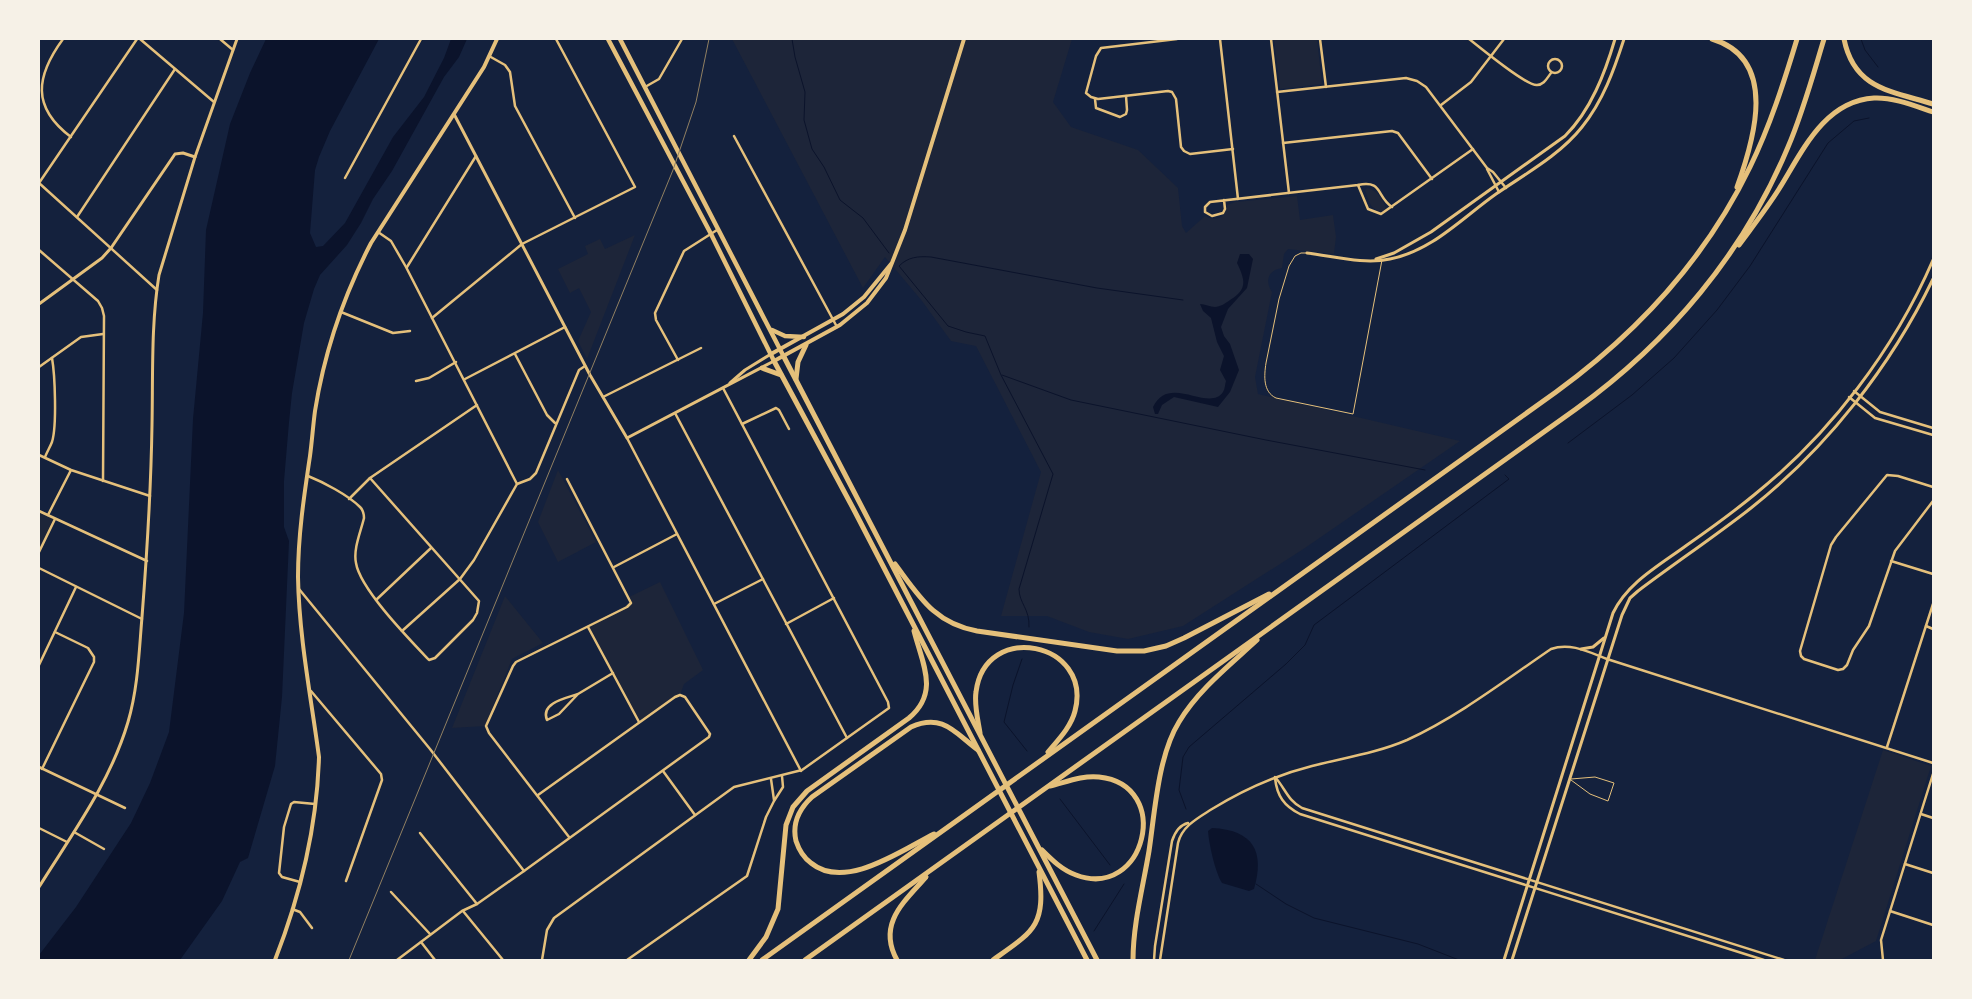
<svg xmlns="http://www.w3.org/2000/svg" width="1972" height="999" font-family="Bitter,serif">
<style>
.green{fill:#1d2539}
.water{fill:#0b132b}
.lines{fill:none;stroke-linecap:round;stroke-linejoin:round}
.stream{stroke:#0b132b;stroke-width:1}
.service{stroke:#e5c07b;stroke-width:1}
.minor{stroke:#e5c07b;stroke-width:2.5}
.tertiary{stroke:#e5c07b;stroke-width:3}
.secondary{stroke:#e5c07b;stroke-width:4}
.primary{stroke:#e5c07b;stroke-width:4.5}
.motorway{stroke:#e5c07b;stroke-width:5}
.rail{stroke:#918062;stroke-width:1}
</style>
<rect width="100%" height="100%" fill="#14213d"/>
<!-- green -->
<g class="green">
<path d="M732,39H1072L1053,102L1071,127L1138,150L1178,188L1182,226L1186,233L1205,216C1216,222 1226,218 1227,205L1235,202L1297,196L1300,220L1333,215L1336,237L1334,254L1288,249L1284,254L1282,268C1269,270 1264,280 1272,292L1255,377L1258,394L1460,441L1305,548L1183,626L1128,639L1089,632L1047,616H1001L1041,472L976,346L951,341L922,301L885,257L863,288Z"/>
<polygon points="1274,39 1317,39 1322,84 1280,89"/>
<path d="M1367,188C1376,189 1385,201 1386,210L1384,212C1370,211 1369,201 1365,190Z"/>
<polygon points="635,235 587,359 578,341 591,312 579,288 570,293 558,269 588,254 585,246 600,239 605,249"/>
<polygon points="558,470 596,542 558,562 538,522"/>
<polygon points="39,511 55,519 39,552"/>
<polygon points="660,582 703,670 684,684 680,695 639,722 588,627 628,606 631,600 629,597"/>
<polygon points="505,596 543,643 512,659 485,726 452,728"/>
<polygon points="1883,750 1931,766 1876,941 1840,960 1815,960"/>
</g>
<!-- water -->
<g class="water">
<polygon points="266,39 379,39 330,131 319,157 315,170 310,233 316,247 323,246 345,223 393,137 424,97 444,58 451,39 467,39 459,57 444,77 392,171 373,199 361,223 347,245 320,275 314,289 304,323 292,393 289,422 284,481 284,527 289,541 282,697 275,766 248,858 240,862 222,901 180,960 39,960 39,955 76,907 131,823 150,783 169,732 184,613 193,419 203,313 206,230 230,124 250,73"/>
<path d="M1240,254H1249L1253,259L1247,288L1228,309L1221,327L1224,336L1230,344L1239,370L1230,392L1218,407L1174,397L1162,405L1158,414H1155L1153,407C1169,373 1209,413 1223,392C1225,389 1225,384 1226,381L1220,370L1224,356L1217,342L1211,318L1203,311L1200,304C1205,304 1210,307 1215,307C1220,307 1226,303 1230,300C1248,289 1245,280 1237,263Z"/>
<path d="M1212,828C1253,830 1265,851 1254,889L1249,891L1222,883C1215,872 1209,844 1208,831Z"/>
</g>
<g class="lines">
<!-- stream -->
<g class="stream">
<polyline points="792,39 795,57 805,92 804,120 812,149 824,167 840,200 863,218 889,253"/>
<polyline points="1861,39 1865,50 1878,67"/>
<polyline points="1002,375 1071,400 1266,440 1425,470"/>
<polyline points="1568,443 1632,395 1674,358 1717,310 1750,266 1828,143 1854,121 1869,118"/>
<path d="M1029,627C1030,609 1019,603 1019,589L1053,474L1001,375L985,336L966,332L948,326L899,266C908,257 918,256 931,257L1097,288L1183,300"/>
<polyline points="1022,659 1013,685 1004,722 1027,751"/>
<polyline points="1060,799 1110,865"/>
<polyline points="1186,809 1179,790 1183,757 1189,747 1286,664 1305,645 1314,625 1509,479 1505,475"/>
<polyline points="1256,884 1286,904 1314,918 1418,944 1459,960"/>
<polyline points="1094,931 1124,884"/>
</g>
<!-- service -->
<g class="service">
<path d="M1307,253H1301L1295,256L1289,266L1279,299L1266,363C1264,376 1263,392 1276,398L1353,414L1382,260"/>
<polyline points="1571,779 1595,777 1614,783 1608,801 1590,794 1571,780"/>
</g>
<!-- minor -->
<g class="minor">
<path d="M63,39C36,76 31,107 71,137"/>
<polyline points="140,39 214,102"/>
<polyline points="220,39 233,50"/>
<polyline points="1177,39 1101,48 1096,56 1086,93 1091,97 1098,99 1168,91 1172,92 1176,99 1181,147 1184,151 1190,154 1233,149"/>
<polyline points="1220,39 1238,199"/>
<polyline points="1271,39 1289,193"/>
<polyline points="1320,39 1326,87"/>
<path d="M1469,39C1481,48 1526,86 1537,85C1544,85 1547,78 1551,73"/>
<polyline points="489,56 505,65 510,72 515,106 575,218"/>
<circle cx="1555" cy="66" r="7"/>
<polyline points="645,87 659,79 682,39"/>
<polyline points="1277,92 1406,78 1417,81 1426,87 1487,168 1493,172 1506,188"/>
<polyline points="1095,99 1096,108 1120,117 1126,114 1127,110 1126,96"/>
<polyline points="1441,105 1471,82 1504,39"/>
<polyline points="734,136 837,327"/>
<polyline points="1283,143 1392,131 1398,133 1432,179"/>
<polyline points="1487,169 1499,192"/>
<polyline points="345,178 421,39"/>
<polyline points="39,183 137,39"/>
<polyline points="39,183 157,290"/>
<polyline points="1358,185 1368,209 1381,214 1473,149"/>
<path d="M1224,200L1225,209L1223,213L1212,216L1205,212V207L1210,202L1358,185C1383,180 1376,196 1392,207"/>
<polyline points="77,217 175,69"/>
<polyline points="378,232 391,241 406,267 517,484"/>
<polyline points="39,250 98,301 102,308 104,316 103,481"/>
<polyline points="407,267 476,156"/>
<polyline points="341,312 393,333 410,331"/>
<polyline points="432,318 522,244 635,187 556,39"/>
<polyline points="515,354 547,415 555,423"/>
<polyline points="678,360 656,320 655,313 684,251 717,230"/>
<polyline points="39,367 81,337 103,334"/>
<polyline points="465,379 565,327"/>
<polyline points="416,381 429,378 456,362"/>
<polyline points="1854,391 1880,412 1933,428"/>
<polyline points="603,397 701,348"/>
<polyline points="1849,397 1875,418 1933,435"/>
<polyline points="675,413 847,738"/>
<polyline points="742,424 776,408 779,410 789,429"/>
<polyline points="627,438 801,771"/>
<polyline points="39,455 71,470 150,496"/>
<path d="M45,457C47,452 50,447 52,442C57,426 55,375 52,358"/>
<path d="M308,476C323,482 348,495 360,507C363,510 364,513 364,518C361,531 353,549 356,563C360,589 410,640 429,660L435,658L473,620L477,613L479,601L370,478"/>
<polyline points="567,479 631,603 627,607 516,662 513,666 486,726 489,733 569,837"/>
<polyline points="1933,487 1898,476 1887,475 1836,537 1831,545 1800,651 1801,656 1804,659 1838,670 1843,669 1847,665 1853,650 1869,626 1895,551 1933,501"/>
<polyline points="349,499 370,478 477,405"/>
<polyline points="39,511 147,561"/>
<polyline points="48,515 71,470"/>
<polyline points="39,552 55,519"/>
<polyline points="1891,561 1933,574"/>
<polyline points="614,567 677,534"/>
<polyline points="39,568 142,619"/>
<polyline points="299,589 430,749 524,871"/>
<polyline points="376,600 431,548"/>
<polyline points="714,604 763,579"/>
<polyline points="786,624 834,598"/>
<polyline points="1926,626 1933,629"/>
<polyline points="588,627 639,722"/>
<polyline points="402,631 460,579 474,560 517,484 530,479 536,473 579,370 585,366"/>
<polyline points="39,665 76,587"/>
<polyline points="311,691 381,774 382,780 346,881"/>
<path d="M578,694C566,698 540,703 547,720L559,714L578,694L613,673"/>
<polyline points="1887,747 1933,604"/>
<polyline points="39,767 125,808"/>
<polyline points="42,769 94,662 94,657 88,648 55,632"/>
<polyline points="663,771 695,815"/>
<path d="M1275,777C1285,788 1288,801 1302,808L1784,960"/>
<path d="M1275,778C1277,796 1284,806 1300,814L1764,960"/>
<polyline points="771,779 774,800"/>
<polyline points="1921,814 1933,818"/>
<polyline points="39,828 67,842"/>
<polyline points="74,832 104,849"/>
<polyline points="420,833 477,904"/>
<polyline points="1905,864 1933,873"/>
<polyline points="300,882 282,877 279,873 284,827 291,804 294,802 315,804"/>
<polyline points="391,892 430,934"/>
<polyline points="292,909 300,912 312,928"/>
<polyline points="463,911 503,960"/>
<polyline points="1890,911 1933,925"/>
<polyline points="421,942 435,960"/>
<polyline points="397,960 462,911 477,904 524,871 709,737 710,734 685,697 680,695 675,697 538,795"/>
<polyline points="542,960 547,930 554,918 734,787 802,770 889,708 888,702 723,388"/>
<polyline points="627,960 747,876 766,817 774,801 783,787 782,776"/>
<path d="M1154,960L1155,946L1172,841C1175,832 1179,825 1188,823"/>
<path d="M1160,960L1178,843C1182,826 1198,818 1212,809C1243,790 1276,775 1312,766C1343,758 1377,753 1407,740C1459,716 1504,681 1551,649C1570,642 1589,652 1607,659L1933,763"/>
<polyline points="1883,960 1881,940 1933,774"/>
</g>
<!-- tertiary -->
<g class="tertiary">
<polyline points="454,114 590,375 627,438 774,361"/>
<path d="M1307,253C1333,256 1364,265 1390,259C1432,251 1462,218 1496,194C1525,174 1560,155 1582,127C1603,101 1614,70 1624,39"/>
<path d="M1376,259L1394,253L1431,232L1565,136C1591,110 1605,73 1615,39"/>
<polyline points="39,304 102,258 111,248 175,154 183,153 195,157"/>
<polyline points="730,383 745,370 771,354"/>
<polyline points="1581,649 1593,647 1604,638"/>
<path d="M39,887C72,834 110,783 128,722C138,688 139,652 142,617C147,553 151,489 152,425C153,375 151,324 159,275L195,157L237,39"/>
<path d="M1504,960L1613,613C1628,582 1660,565 1687,545C1710,529 1732,513 1754,495C1830,434 1894,350 1933,260"/>
<path d="M1512,960L1622,615L1630,598L1638,591C1675,563 1714,537 1751,508C1827,448 1891,366 1933,279"/>
</g>
<!-- secondary -->
<g class="secondary">
<polyline points="771,354 843,314 864,297 891,264"/>
<polyline points="774,361 840,325 867,303 886,278 905,230 964,39"/>
<path d="M275,960C300,896 317,826 319,757C311,697 299,637 298,577C298,536 304,496 310,456C312,441 313,426 315,411C324,354 344,295 371,243L484,67L497,39"/>
</g>
<!-- primary -->
<g class="primary">
<polyline points="608,39 711,234 774,361"/>
<polyline points="620,39 784,357"/>
<polyline points="772,330 785,336 804,337"/>
</g>
<!-- motorway -->
<g class="motorway">
<path d="M1712,39C1779,59 1754,140 1737,187"/>
<path d="M1844,39C1854,89 1891,91 1933,104"/>
<path d="M1739,245C1753,226 1767,208 1779,189C1802,152 1824,101 1874,98C1893,97 1915,106 1933,112"/>
<polyline points="784,357 1097,960"/>
<polyline points="774,361 854,510 1087,960"/>
<polyline points="762,368 781,375"/>
<polyline points="796,379 798,362 806,345"/>
<path d="M895,564C919,596 934,623 977,631L1117,651H1144L1166,646L1184,638L1269,594"/>
<path d="M980,733C978,720 974,705 976,692C985,620 1093,642 1075,711C1071,727 1058,740 1048,752"/>
<path d="M934,834C902,850 845,891 811,863C804,858 799,850 796,841C792,824 799,809 812,797L911,727C943,713 955,733 978,750"/>
<path d="M1042,850C1052,860 1062,870 1076,875C1145,901 1174,785 1099,777C1083,775 1066,782 1050,786"/>
<path d="M749,960L766,937L778,909L786,825L793,807L807,791L909,718C940,692 922,663 914,631"/>
<path d="M762,960L1556,392C1637,333 1706,258 1750,167C1770,126 1784,82 1797,39"/>
<path d="M805,960L1576,409C1669,342 1744,253 1788,147C1803,112 1813,75 1824,39"/>
<path d="M897,960C877,924 904,902 926,877"/>
<path d="M993,960C1034,931 1046,926 1039,872"/>
<path d="M1133,960C1133,924 1143,887 1149,851C1155,811 1158,756 1179,722C1198,690 1230,665 1257,640"/>
</g>
<!-- rail -->
<polyline class="rail" points="349,960 673,170 696,102 709,39"/>
</g>
<!-- border -->
<rect width="1972" height="999" fill="none" stroke="#f6f1e7" stroke-width="80"/>
</svg>
